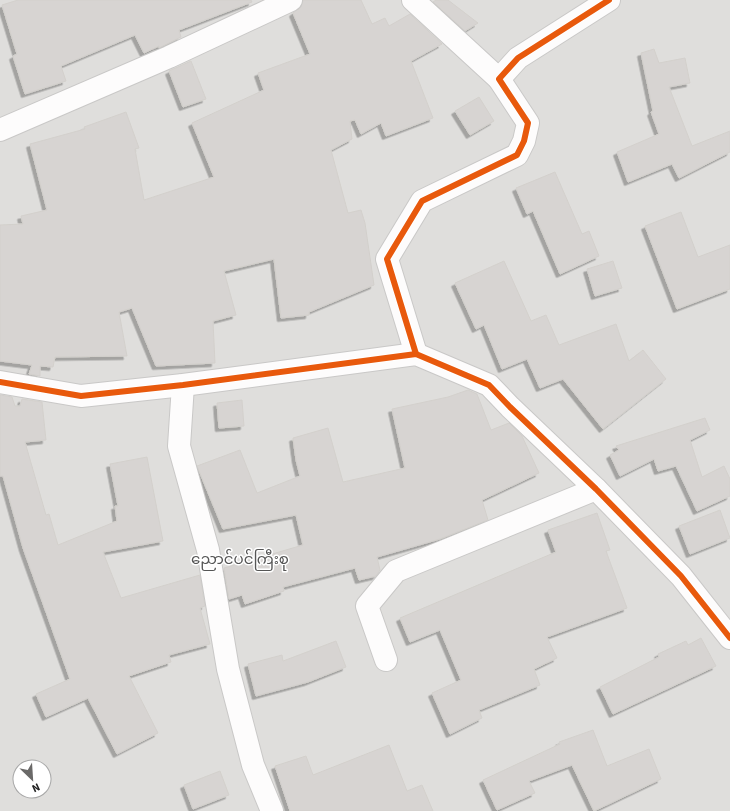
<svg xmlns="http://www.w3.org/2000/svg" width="730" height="811" font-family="'Source Sans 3','Noto Sans Myanmar',sans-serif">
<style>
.residential{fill:#dfdedc;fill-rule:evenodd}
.building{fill:#d7d4d2;stroke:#d3d0cc;filter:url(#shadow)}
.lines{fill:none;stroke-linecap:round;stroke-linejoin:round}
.minor-casing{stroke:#c9c8c7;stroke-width:24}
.minor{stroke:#fdfcfc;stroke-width:22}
.cycleway-casing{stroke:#fff;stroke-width:8}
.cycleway{stroke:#e8590c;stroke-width:6}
.labels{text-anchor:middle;stroke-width:3;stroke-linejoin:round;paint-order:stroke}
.quarter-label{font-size:15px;fill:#555;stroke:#fff}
</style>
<defs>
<filter id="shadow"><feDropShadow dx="-3.5" dy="3.5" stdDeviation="0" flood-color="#0004"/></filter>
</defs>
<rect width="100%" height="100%" fill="#f0eeeb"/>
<!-- residential -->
<path class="residential" d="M0,0H730V811H0ZM20,767H44V791H20Z"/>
<!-- building -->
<g class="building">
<polygon points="18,0 251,0 252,2 179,30 181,37 159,48 159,46 144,53 135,35 61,66 66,81 25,94 13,56 17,54 2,5"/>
<polygon points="303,0 361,0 372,24 385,18 389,26 410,14 442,44 411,61 433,118 386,136 381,123 361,134 355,120 350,121 352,139 331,150 348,213 361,210 365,223 374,285 309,312 309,315 281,318 274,259 224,271 236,315 213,321 215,363 156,366 132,308 119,312 127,356 55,357 53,367 40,366 40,376 29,374 32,365 0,361 0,225 23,224 21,216 47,210 30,144 85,129 84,127 126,112 139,148 135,149 144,200 214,177 192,123 264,90 258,73 310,54 293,13 301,7"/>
<polygon points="436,0 448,0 478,23 465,31 433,2"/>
<polygon points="654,49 659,63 685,58 690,83 669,87 692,146 730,131 730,152 679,178 672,164 628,182 617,152 659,134 651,112 653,111 641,53"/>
<polygon points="191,61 206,99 183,107 169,71"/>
<polygon points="479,97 494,121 470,135 455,111"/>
<polygon points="555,172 582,234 589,231 599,256 560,274 533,211 527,214 516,188"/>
<polygon points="681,212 698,257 730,245 730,289 677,309 645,226"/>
<polygon points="504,261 531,321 546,315 559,345 616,324 629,361 643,350 666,379 603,429 563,379 540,388 527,359 502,369 484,325 476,329 455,283"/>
<polygon points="613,261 622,288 595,296 587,269"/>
<polygon points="468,390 477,394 491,430 509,423 522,436 539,473 482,500 488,520 440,539 377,557 380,570 376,576 359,580 355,568 283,587 284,591 245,604 242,595 229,599 224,568 303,545 296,515 223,529 197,466 240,450 257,493 300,476 296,460 293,438 328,428 343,482 405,468 392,409 448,397"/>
<polygon points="0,395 12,397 15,406 20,406 22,399 42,402 46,440 25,442 46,515 49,514 58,545 117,521 115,506 118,506 110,464 147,457 163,541 103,552 121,598 200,575 205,606 200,608 210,644 169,655 171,662 129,676 158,733 117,754 88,698 46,717 36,694 70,679 23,548 3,476 0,476"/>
<polygon points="242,400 244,426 219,428 217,403"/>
<polygon points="705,418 710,430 690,440 702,477 724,466 730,479 730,496 697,511 676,466 658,471 654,459 620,476 610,455 619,450 616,446"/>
<polygon points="720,510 730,538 690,554 679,526"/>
<polygon points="597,513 610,550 606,551 627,608 547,637 557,658 534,669 540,685 479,710 482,718 450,734 432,693 461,680 440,630 410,642 400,618 556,552 548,530"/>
<polygon points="701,638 716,666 613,714 600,687 659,657 658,654 686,641 688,645"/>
<polygon points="336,641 346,667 308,682 256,696 248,664 282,655 283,661"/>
<polygon points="593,730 607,766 649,749 661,779 594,811 572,765 529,781 535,793 497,810 483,780 560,744 559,742"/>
<polygon points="389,745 407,791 422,785 433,811 290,811 275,766 306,756 313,775"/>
<polygon points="220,771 229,795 193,809 184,785"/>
</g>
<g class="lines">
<defs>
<g id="minor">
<polyline points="413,0 499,79"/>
<polyline points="0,130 169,57 291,0"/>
<polyline points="416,354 387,259 422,201 517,155 524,141 528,123 499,79 518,58 609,0"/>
<polyline points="0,382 81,396 183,385 416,354 489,385 510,407 596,489 681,576 730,638"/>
<polyline points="183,385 179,446 208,550 228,669 253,765 272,811"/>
<polyline points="386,660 367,606 396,571 596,489"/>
</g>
</defs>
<!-- minor casing -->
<use href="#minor" class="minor-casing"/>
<!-- minor -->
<use href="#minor" class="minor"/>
<defs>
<g id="cycleway">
<polyline points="416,354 387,259 422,201 517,155 524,141 528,123 499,79 518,58 609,0"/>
<polyline points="0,382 81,396 183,385 416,354 489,385 510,407 596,489 681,576 730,638"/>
</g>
</defs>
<!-- cycleway casing -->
<use href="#cycleway" class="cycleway-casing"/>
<!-- cycleway -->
<use href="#cycleway" class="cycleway"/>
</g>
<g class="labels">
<!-- quarter labels -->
<g class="quarter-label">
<text x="240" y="564">ညောင်ပင်ကြီးစု</text>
</g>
</g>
<!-- north arrow -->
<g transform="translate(32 779) rotate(155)"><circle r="19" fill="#ffffff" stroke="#a7a7a7"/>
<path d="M0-3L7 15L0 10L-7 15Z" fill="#6a6968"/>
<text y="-6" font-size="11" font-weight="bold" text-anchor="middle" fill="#222222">N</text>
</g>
</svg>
